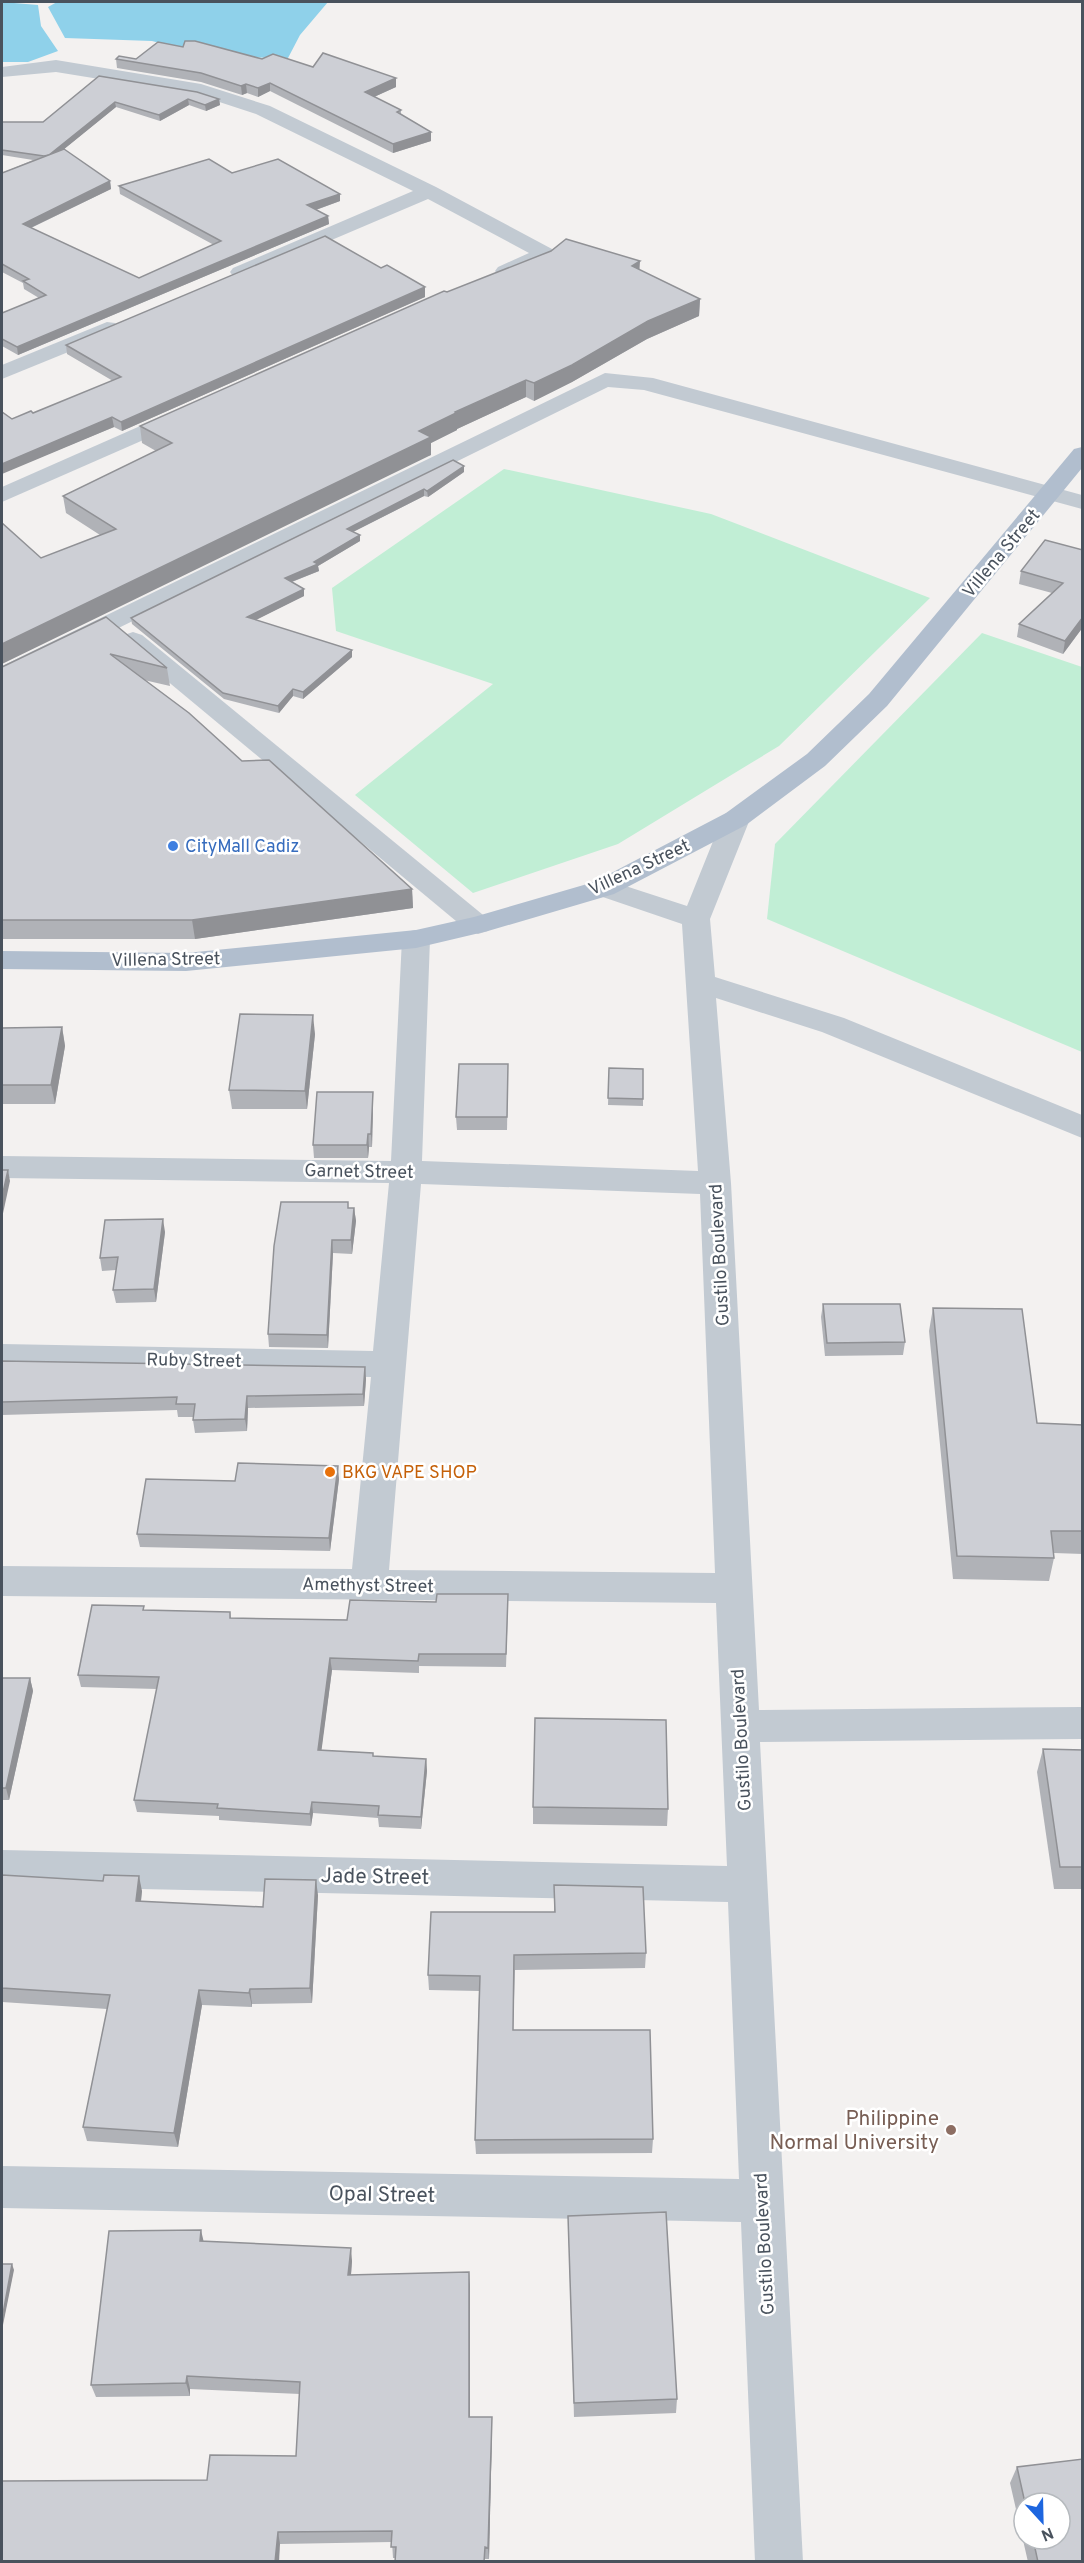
<svg xmlns="http://www.w3.org/2000/svg" width="1084" height="2563" font-family="Overpass,sans-serif">
<style>
.green{fill:#c1eed5}
.water{fill:#8fd1ea}
.lines{fill:none;stroke-linecap:round;stroke-linejoin:round}
.minor{fill:#c2cad2;fill-rule:evenodd}
.major{fill:#b1bece;fill-rule:evenodd}
.wall{fill:#b0b2b7;fill-rule:evenodd}
.shaded-wall{fill:#909195}
.building{fill:#cdcfd5;stroke:#909195;stroke-width:1.5}
.shop-dot{fill:#3f7fe0;stroke:#fff;stroke-width:2}
.food-dot{fill:#e8710a;stroke:#fff;stroke-width:2}
.education-dot{fill:#8d6e63;stroke:#fff;stroke-width:2}
.labels{text-anchor:middle;stroke-width:5;stroke-linejoin:round;paint-order:stroke}
.street-label{font-size:18px;fill:#49525d;stroke:#fff}
.shop-label{font-size:18px;fill:#366cbe;stroke:#fff;text-anchor:start}
.food-label{font-size:18px;fill:#c56008;stroke:#fff;text-anchor:start}
.near-street-label{font-size:21px;fill:#49525d;stroke:#fff}
.near-education-label{font-size:21px;fill:#785e54;stroke:#fff;text-anchor:end}
</style>
<rect width="100%" height="100%" fill="#f3f1f0"/>
<!-- green -->
<g class="green">
<polygon points="504,469 711,514 930,598 779,746 618,844 473,893 355,795 493,684 336,631 332,588"/>
<polygon points="982,633 1082,667 1082,1052 767,919 775,844"/>
</g>
<!-- water -->
<g class="water">
<polygon points="2,2 38,5 41,26 58,51 28,62 2,62"/>
<polygon points="57,2 328,2 300,35 288,58 214,57 152,41 65,38 48,7"/>
</g>
<g class="lines">
<!-- minor -->
<g class="minor">
<path d="M56,60L201,84L270,106L436,187L552,249L555,253L552,257C536,265 515,280 498,275L495,271L498,267L529,253L428,199L247,276L240,278L233,276L230,272L233,268L413,191L256,114L198,95L56,72L2,77V67Z"/>
<polygon points="107,322 115,323 118,328 115,333 2,379 2,365"/>
<polygon points="605,373 653,378 1082,495 1082,509 644,390 608,387 11,681 2,684 2,666"/>
<polygon points="181,408 189,410 192,415 189,420 2,502 2,487"/>
<polygon points="133,632 142,635 488,919 492,925 488,931 478,934 468,931 124,645 120,640 124,635"/>
<path d="M736,811L746,813L750,819L710,919L715,977L844,1018L1082,1115V1138L822,1032L716,998L731,1183L759,1710L1082,1707V1739L760,1742L803,2562H755L741,2222L2,2208V2166L739,2179L728,1902L2,1886V1850L727,1866L716,1603L2,1596V1566L352,1569L371,1377L2,1370V1344L373,1351L389,1183L2,1178V1156L391,1161L402,939L406,932L416,930L426,932L430,939L422,1161L698,1171L682,924L594,894L590,888L594,882L604,879L687,906L722,819L726,813ZM421,1184L700,1194L715,1573L389,1570Z"/>
</g>
<!-- major -->
<polygon class="major" points="1082,447 1082,468 887,706 825,766 746,825 614,894 488,931 416,948 186,971 2,969 2,951 186,953 416,930 474,917 594,882 726,813 807,754 869,694 1074,449"/>
</g>
<!-- wall -->
<g class="wall">
<polygon points="116,59 262,59 313,67 396,87 374,97 401,110 401,115 431,132 431,141 393,153 270,91 258,97 247,93 242,95 201,82 117,68"/>
<polygon points="99,76 219,99 220,105 206,111 189,105 160,121 116,107 64,149 110,181 111,189 31,228 139,278 214,245 120,194 119,186 232,173 340,194 340,201 316,210 328,216 329,224 18,355 2,346 2,313 39,298 24,289 23,283 2,272 2,173 33,160 2,155 2,122 43,122"/>
<polygon points="381,268 425,287 425,297 122,431 114,427 2,473 2,412 12,419 33,413 113,381 67,354 66,345"/>
<polygon points="640,270 700,299 699,316 647,339 572,382 534,401 526,397 457,429 457,430 431,443 431,455 41,558 100,535 66,513 63,496 156,451 142,443 140,426 447,292"/>
<polygon points="464,472 428,497 424,496 353,532 360,535 360,541 318,566 319,571 292,582 304,589 304,596 255,620 352,650 352,657 303,699 293,696 279,713 224,699 132,624 131,618"/>
<polygon points="1083,550 1083,627 1063,654 1017,637 1019,624 1052,593 1019,584 1021,571"/>
<polygon points="106,617 167,668 170,686 144,680 242,761 412,889 413,908 195,939 2,939 2,667"/>
<polygon points="62,1027 65,1046 55,1104 2,1104 2,1028"/>
<polygon points="315,1034 307,1109 232,1109 229,1090"/>
<polygon points="609,1068 643,1069 643,1106 608,1105"/>
<polygon points="508,1077 507,1130 457,1130 456,1117"/>
<polygon points="373,1092 373,1105 372,1147 369,1147 368,1158 314,1158 313,1145"/>
<polygon points="348,1202 348,1208 354,1208 356,1221 352,1254 333,1253 328,1348 269,1347 268,1334"/>
<polygon points="165,1232 156,1302 116,1303 113,1290 116,1270 102,1271 100,1258"/>
<polygon points="823,1304 905,1342 903,1355 825,1356 821,1317"/>
<polygon points="933,1308 1037,1423 1083,1425 1083,1554 1054,1553 1054,1558 1049,1581 953,1579 929,1331"/>
<polygon points="2,1361 365,1367 366,1379 364,1406 248,1408 247,1431 195,1433 193,1420 194,1417 178,1417 177,1410 2,1415"/>
<polygon points="339,1479 330,1551 140,1547 137,1534 235,1481"/>
<polygon points="144,1606 144,1610 230,1612 231,1618 347,1620 508,1606 506,1667 419,1666 419,1673 332,1670 321,1750 373,1756 426,1759 427,1771 421,1829 379,1827 378,1818 313,1813 311,1826 219,1820 219,1816 137,1812 134,1800 157,1689 81,1687 78,1675"/>
<polygon points="2,1678 30,1678 33,1691 9,1800 2,1800"/>
<polygon points="1043,1749 1083,1750 1083,1889 1054,1889 1037,1772"/>
<polygon points="533,1807 668,1809 667,1826 533,1824"/>
<polygon points="2,1875 142,1891 141,1902 263,1907 318,1895 312,2003 252,2004 252,2007 202,2005 178,2147 87,2141 83,2127 107,2009 2,2002"/>
<polygon points="554,1885 646,1953 645,1968 515,1970 513,2030 653,2139 652,2153 476,2154 475,2140 479,1991 429,1990 428,1975 554,1912"/>
<polygon points="568,2216 677,2399 676,2413 574,2417"/>
<polygon points="203,2241 352,2261 351,2275 469,2272 470,2417 492,2417 492,2429 489,2559 393,2558 392,2542 280,2544 207,2480 296,2456 300,2394 190,2389 190,2396 96,2397 91,2385"/>
<path d="M1083,2459V2562H1028L1010,2483L1017,2467ZM1024,2503H1060V2539H1024Z"/>
</g>
<!-- shaded-wall -->
<g class="shaded-wall">
<polygon points="396,78 396,87 365,101 365,92"/>
<polygon points="270,83 270,91 258,97 258,88"/>
<polygon points="246,84 247,93 242,95 241,86"/>
<polygon points="188,99 189,105 160,121 159,115"/>
<polygon points="219,99 220,105 206,111 205,105"/>
<polygon points="115,102 116,107 47,163 46,157"/>
<polygon points="431,132 431,141 393,153 393,144"/>
<polygon points="110,181 111,189 24,231 23,224"/>
<polygon points="340,194 340,201 307,213 307,205"/>
<polygon points="328,216 329,224 18,355 17,347"/>
<polygon points="640,261 639,278 632,266"/>
<polygon points="425,287 425,297 122,431 121,422"/>
<polygon points="700,299 699,316 647,339 572,382 534,401 534,383 648,321"/>
<polygon points="526,380 526,397 457,429 457,430 431,443 431,455 2,664 2,644 455,412"/>
<polygon points="112,417 114,427 2,474 2,464"/>
<polygon points="464,466 464,472 428,497 427,491"/>
<polygon points="424,489 424,496 347,535 347,529"/>
<polygon points="360,535 360,541 318,566 319,571 286,584 285,578"/>
<polygon points="304,589 304,596 248,624 247,617"/>
<polygon points="1083,617 1083,627 1063,654 1065,641"/>
<polygon points="352,650 352,657 303,699 303,692"/>
<polygon points="293,689 293,696 279,713 278,706"/>
<polygon points="412,889 413,908 195,939 192,920"/>
<polygon points="313,1015 315,1034 307,1109 305,1091"/>
<polygon points="62,1027 65,1046 55,1104 51,1085"/>
<polygon points="373,1092 373,1105 372,1147 371,1134"/>
<polygon points="368,1134 369,1147 368,1158 367,1145"/>
<polygon points="8,1170 10,1181 2,1218 2,1197"/>
<polygon points="354,1208 356,1221 352,1254 351,1240"/>
<polygon points="163,1219 165,1232 156,1302 154,1289"/>
<polygon points="332,1240 333,1253 328,1348 327,1335"/>
<polygon points="365,1367 366,1379 364,1406 363,1394"/>
<polygon points="247,1396 248,1408 247,1431 245,1419"/>
<polygon points="338,1466 339,1479 330,1551 329,1538"/>
<polygon points="330,1658 332,1670 320,1762 318,1750"/>
<polygon points="30,1678 33,1691 9,1800 6,1788"/>
<polygon points="426,1759 427,1771 421,1829 421,1817"/>
<polygon points="312,1802 313,1813 311,1826 310,1814"/>
<polygon points="139,1876 142,1891 139,1916 136,1901"/>
<polygon points="316,1880 318,1895 312,2003 310,1988"/>
<polygon points="250,1989 252,2004 252,2007 249,1993"/>
<polygon points="199,1990 202,2005 178,2147 174,2133"/>
<polygon points="201,2230 204,2243 200,2241"/>
<polygon points="351,2248 352,2261 350,2287 348,2275"/>
<polygon points="12,2264 14,2270 3,2325 2,2320"/>
<polygon points="469,2272 470,2285 470,2429 469,2417"/>
<polygon points="187,2376 190,2389 190,2396 186,2383"/>
<polygon points="492,2417 492,2429 489,2559 488,2548"/>
<polygon points="278,2532 280,2544 279,2562 275,2562"/>
</g>
<!-- building -->
<g class="building">
<polygon points="185,41 195,41 262,59 273,54 313,67 323,53 396,78 365,92 401,110 397,112 431,132 393,144 270,83 258,88 246,84 241,86 201,73 116,59 119,56 136,59 158,42 183,47"/>
<polygon points="99,76 197,92 219,99 205,105 188,99 159,115 115,102 49,155 44,156 2,150 2,122 43,122"/>
<polygon points="64,149 110,181 23,224 139,278 221,241 119,186 209,159 232,173 278,159 340,194 307,205 328,216 17,347 2,339 2,313 46,295 23,281 29,279 2,264 2,173"/>
<polygon points="325,236 381,268 387,265 425,287 121,422 112,417 2,464 2,412 12,419 31,411 33,413 121,377 66,345"/>
<polygon points="566,239 640,261 632,266 700,299 648,321 572,365 534,383 526,380 455,412 456,413 419,431 431,437 2,644 2,523 41,558 116,529 63,496 172,443 140,426 444,291 447,292 551,251"/>
<polygon points="453,460 464,466 427,491 424,489 347,529 360,535 314,562 318,564 285,578 304,589 247,617 352,650 303,692 293,689 278,706 223,693 131,618"/>
<polygon points="1045,540 1083,550 1083,617 1065,641 1019,624 1063,583 1021,571"/>
<polygon points="106,617 167,668 110,654 189,713 242,761 269,760 412,889 192,920 2,920 2,667"/>
<polygon points="240,1014 313,1015 305,1091 229,1090"/>
<polygon points="62,1027 51,1085 2,1085 2,1028"/>
<polygon points="459,1064 508,1064 507,1117 456,1117"/>
<polygon points="609,1068 643,1069 643,1099 608,1098"/>
<polygon points="317,1092 373,1092 371,1134 368,1134 367,1145 313,1145"/>
<polygon points="2,1170 8,1170 2,1197"/>
<polygon points="281,1202 348,1202 348,1208 354,1208 351,1240 332,1240 327,1335 268,1334 274,1246"/>
<polygon points="163,1219 154,1289 113,1290 118,1257 100,1258 105,1220"/>
<polygon points="823,1304 900,1304 905,1342 827,1343"/>
<polygon points="933,1308 1022,1309 1037,1423 1083,1425 1083,1531 1051,1531 1054,1558 957,1556"/>
<polygon points="2,1361 365,1367 363,1394 247,1396 245,1419 193,1420 195,1404 176,1404 177,1397 2,1402"/>
<polygon points="238,1463 338,1466 329,1538 137,1534 146,1479 235,1481"/>
<polygon points="437,1594 508,1594 506,1654 419,1654 418,1661 330,1658 318,1750 373,1753 373,1756 426,1759 421,1817 378,1815 379,1806 312,1802 310,1814 217,1808 218,1804 134,1800 159,1677 78,1675 92,1605 144,1606 143,1610 230,1612 230,1618 347,1620 350,1600 436,1602"/>
<polygon points="2,1678 30,1678 6,1788 2,1788"/>
<polygon points="535,1718 666,1720 668,1809 533,1807"/>
<polygon points="1043,1749 1083,1750 1083,1867 1060,1867"/>
<polygon points="2,1875 103,1881 104,1875 139,1876 136,1901 263,1907 265,1879 316,1880 310,1988 250,1989 249,1993 199,1990 174,2133 83,2127 110,1995 2,1988"/>
<polygon points="554,1885 643,1887 646,1953 514,1955 513,2030 650,2030 653,2139 475,2140 480,1976 428,1975 431,1912 555,1912"/>
<polygon points="666,2212 677,2399 574,2403 568,2216"/>
<polygon points="201,2230 200,2241 351,2248 348,2275 469,2272 469,2417 492,2417 488,2548 485,2547 484,2562 395,2562 396,2547 391,2547 392,2531 278,2532 275,2562 2,2562 2,2481 207,2480 210,2455 296,2456 300,2382 187,2376 186,2383 91,2385 109,2231"/>
<polygon points="2,2264 12,2264 2,2319"/>
<polygon points="1083,2459 1083,2562 1038,2562 1033,2539 1060,2539 1060,2503 1025,2503 1017,2467"/>
</g>
<!-- markers -->
<circle class="shop-dot" cx="173" cy="846" r="6"/>
<circle class="food-dot" cx="330" cy="1472" r="6"/>
<circle class="education-dot" cx="951" cy="2130" r="6"/>
<g class="labels">
<!-- street labels -->
<g class="street-label">
<text transform="translate(1001 553) rotate(-50)" y="6">Villena Street</text>
<text transform="translate(639 867) rotate(-25)" y="6">Villena Street</text>
<text transform="translate(166 959) rotate(-1)" y="6">Villena Street</text>
<text transform="translate(359 1171) rotate(1)" y="6">Garnet Street</text>
<text transform="translate(719 1255) rotate(-93)" y="6">Gustilo Boulevard</text>
<text transform="translate(194 1360) rotate(1)" y="6">Ruby Street</text>
<text transform="translate(368 1585) rotate(1)" y="6">Amethyst Street</text>
<text transform="translate(741 1740) rotate(-93)" y="6">Gustilo Boulevard</text>
<text transform="translate(764 2244) rotate(-93)" y="6">Gustilo Boulevard</text>
</g>
<!-- shop labels -->
<g class="shop-label">
<text x="185" y="852">CityMall Cadiz</text>
</g>
<!-- food labels -->
<g class="food-label">
<text x="342" y="1478">BKG VAPE SHOP</text>
</g>
<!-- near-street labels -->
<g class="near-street-label">
<text transform="translate(375 1876) rotate(1)" y="7">Jade Street</text>
<text transform="translate(382 2194) rotate(1)" y="7">Opal Street</text>
</g>
<!-- near-education labels -->
<g class="near-education-label">
<text x="939" y="2125">Philippine<tspan x="939" dy="24">Normal University</tspan></text>
</g>
</g>
<!-- border -->
<rect width="1084" height="2563" fill="none" stroke="#49525d" stroke-width="6"/>
<!-- north arrow -->
<g transform="translate(1042 2521) rotate(158)"><circle r="28" fill="#ffffff" stroke="#b6babe" stroke-width="1.5"/>
<path d="M0-4.5L10 22L0 15L-10 22Z" fill="#1e66df"/>
<text y="-9" font-size="16" font-weight="bold" text-anchor="middle" fill="#49525d">N</text>
</g>
</svg>
